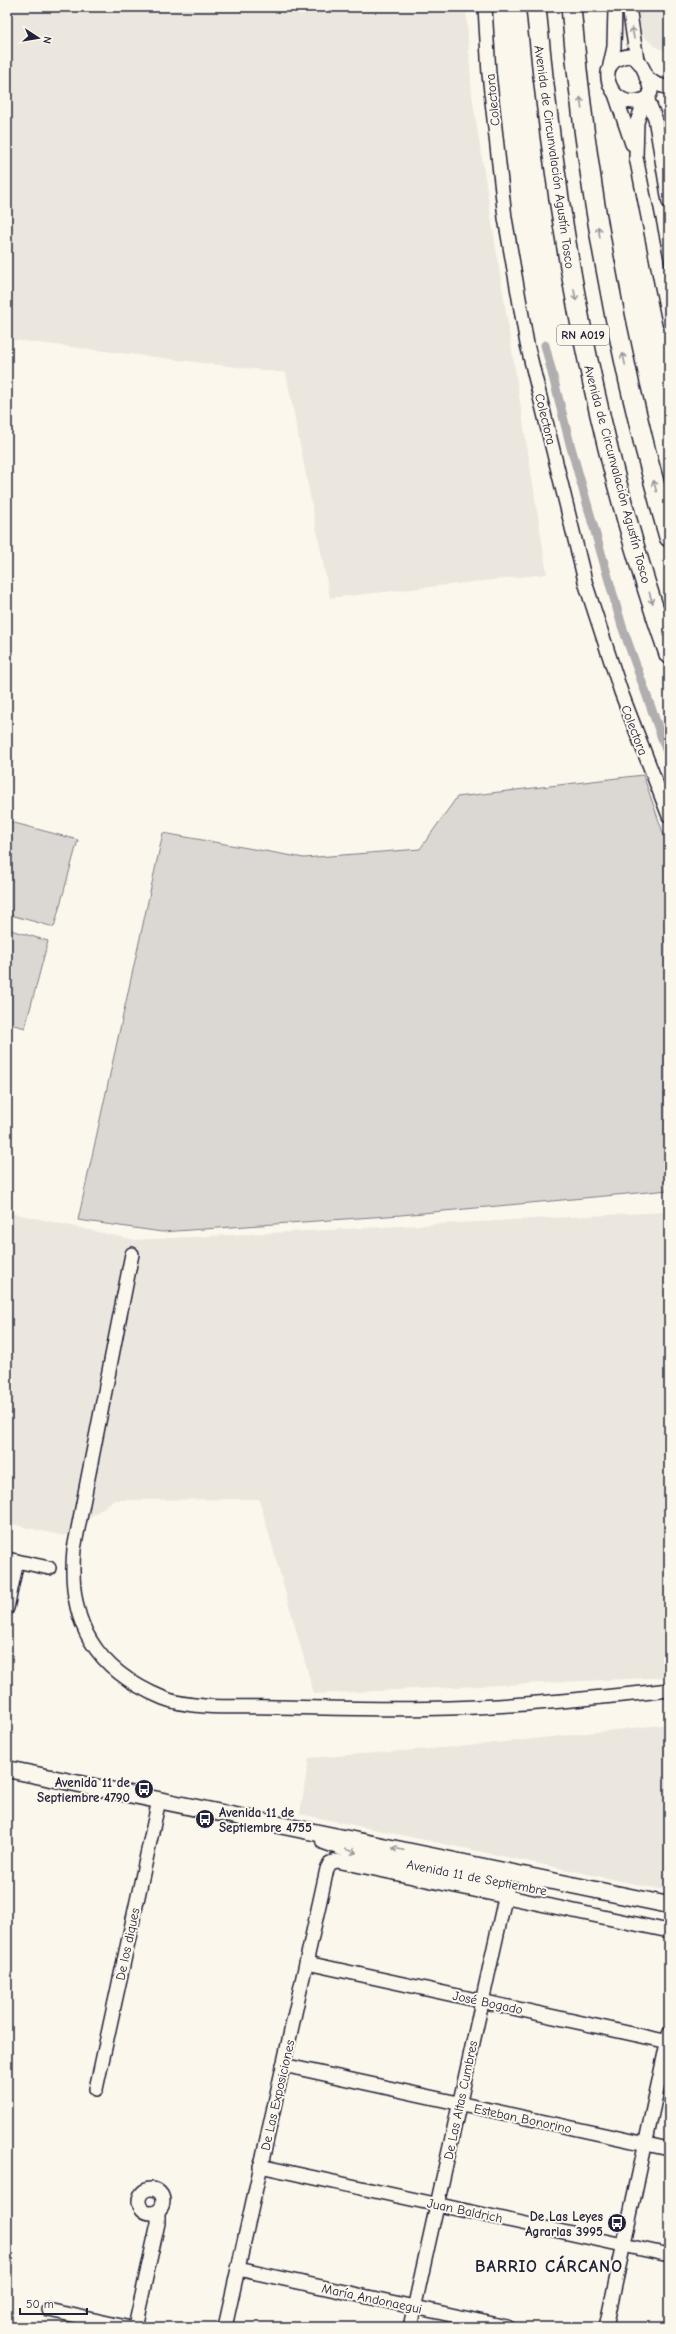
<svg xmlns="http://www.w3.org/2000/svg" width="676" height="2334" font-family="'Comic Neue',sans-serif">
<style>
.built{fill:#ebe7df}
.green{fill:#dbd8d3;stroke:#7e7d87}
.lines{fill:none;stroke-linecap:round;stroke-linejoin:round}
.canal{stroke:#b1aeb0;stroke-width:9}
.minor-casing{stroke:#22223b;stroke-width:16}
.major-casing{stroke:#22223b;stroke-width:19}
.highway-casing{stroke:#22223b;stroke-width:22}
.minor{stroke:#fbf7ec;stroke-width:13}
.major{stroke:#fbf7ec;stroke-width:16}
.highway{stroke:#fbf7ec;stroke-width:19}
.oneway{stroke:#99979c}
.labels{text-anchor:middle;stroke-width:4;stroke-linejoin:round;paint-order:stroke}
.shield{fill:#fbf7ec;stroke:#636270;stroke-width:1}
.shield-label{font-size:12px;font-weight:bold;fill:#22223b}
.street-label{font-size:13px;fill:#22223b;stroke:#fbf7ec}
.poi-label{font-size:13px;font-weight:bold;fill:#22223b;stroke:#fbf7ec;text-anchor:end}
.district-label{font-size:17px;font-weight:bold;letter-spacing:1px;fill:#22223b;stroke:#fbf7ec}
</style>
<rect width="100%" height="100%" fill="#fbf7ec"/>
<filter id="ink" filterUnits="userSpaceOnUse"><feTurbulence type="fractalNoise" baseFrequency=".025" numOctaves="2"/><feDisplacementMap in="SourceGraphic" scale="8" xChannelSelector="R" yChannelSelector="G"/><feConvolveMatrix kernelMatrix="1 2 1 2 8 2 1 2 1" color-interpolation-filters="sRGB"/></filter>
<g filter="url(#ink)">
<!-- built -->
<g class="built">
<polygon points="7,7 466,7 472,95 547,574 330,598 286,373 14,340 7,330"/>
<polygon points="637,7 669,7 669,53 656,47 638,32"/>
<polygon points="7,1212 135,1240 664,1212 669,1275 669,1677 314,1694 259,1499 114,1500 64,1536 7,1523"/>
<polygon points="669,1724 669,1891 300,1814 309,1758 468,1746"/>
</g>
<!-- green -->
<g class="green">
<polygon points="643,775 669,850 669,1190 401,1215 162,1232 78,1220 163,833 304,858 420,849 457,797"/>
<polygon points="7,821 78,840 54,927 7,914"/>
<polygon points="7,929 48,941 25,1028 7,1023"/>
</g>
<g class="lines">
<!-- canal -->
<polyline class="canal" points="545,345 570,444 622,626 669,758"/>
<defs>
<g id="minor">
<polyline points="485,7 489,74 505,218 527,344 586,585 621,692 669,816"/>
<polyline points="629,7 637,60"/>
<path d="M628,56C644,59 647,79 651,92C649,97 647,99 642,100C612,112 590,61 628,56Z"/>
<polyline points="610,65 614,47 615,7"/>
<polyline points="646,77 656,84 669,88"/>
<polyline points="615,94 632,144"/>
<polyline points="647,98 655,118 669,202"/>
<polyline points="645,99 637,122 636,157 669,322"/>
<path d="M132,1254L74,1549C67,1622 95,1670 163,1698C192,1710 245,1706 277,1707C335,1708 392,1710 449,1708C522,1706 596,1698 669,1690"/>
<polyline points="7,1559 49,1568"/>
<polyline points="7,1608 17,1561"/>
<polyline points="307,1963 669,2042"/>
<polyline points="283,2065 669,2149"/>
<polyline points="96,2089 159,1800"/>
<polyline points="260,2166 669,2255"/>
<circle cx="151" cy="2201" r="12"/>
<polyline points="238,2269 507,2327"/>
<polyline points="49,2310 126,2327"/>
<polyline points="135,2327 158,2223 158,2211"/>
<polyline points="225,2327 327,1869 330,1863 337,1861 669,1931"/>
<polyline points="410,2327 507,1889"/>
<polyline points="606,2327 669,2034"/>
</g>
<g id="major">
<polyline points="7,1769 669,1905"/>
<polyline points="324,1841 358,1853 503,1882"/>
</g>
<g id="highway">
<path d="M536,7C556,226 596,446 669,654"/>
<path d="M571,7C586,186 619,364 669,537"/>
</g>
</defs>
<!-- minor casing -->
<use href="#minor" class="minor-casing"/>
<!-- major casing -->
<use href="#major" class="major-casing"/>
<!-- highway casing -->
<use href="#highway" class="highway-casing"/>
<!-- minor -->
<use href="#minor" class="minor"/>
<!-- major -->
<use href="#major" class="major"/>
<!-- highway -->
<use href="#highway" class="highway"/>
</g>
<!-- one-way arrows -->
<defs><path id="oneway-shaft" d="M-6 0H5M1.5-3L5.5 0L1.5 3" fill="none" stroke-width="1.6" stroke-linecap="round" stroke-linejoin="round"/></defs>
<g class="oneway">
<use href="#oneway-shaft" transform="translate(633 33) rotate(-100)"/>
<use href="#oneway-shaft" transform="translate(581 103) rotate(-96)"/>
<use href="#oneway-shaft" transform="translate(599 232) rotate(-99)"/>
<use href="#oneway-shaft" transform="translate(575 295) rotate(79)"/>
<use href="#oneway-shaft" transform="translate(624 359) rotate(-102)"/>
<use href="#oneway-shaft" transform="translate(655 486) rotate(-105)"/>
<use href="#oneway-shaft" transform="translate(651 598) rotate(73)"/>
<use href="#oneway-shaft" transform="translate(398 1849) rotate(-168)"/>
<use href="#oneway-shaft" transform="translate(351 1851) rotate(18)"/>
</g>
</g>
<!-- icons -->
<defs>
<symbol id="bus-disc" viewBox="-11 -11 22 22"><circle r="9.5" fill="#22223b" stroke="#fbf7ec"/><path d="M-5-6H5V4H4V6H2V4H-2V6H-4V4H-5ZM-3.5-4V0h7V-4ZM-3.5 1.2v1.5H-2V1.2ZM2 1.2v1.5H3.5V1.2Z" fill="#fff"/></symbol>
</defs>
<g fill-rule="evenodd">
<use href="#bus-disc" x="133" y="1778" width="22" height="22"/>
<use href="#bus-disc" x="194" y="1808" width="22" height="22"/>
<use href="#bus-disc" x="606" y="2212" width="22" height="22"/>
</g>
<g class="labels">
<!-- shield labels -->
<rect class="shield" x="557" y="325" width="52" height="20" rx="3"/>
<g class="shield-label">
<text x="583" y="339">RN A019</text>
</g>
<!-- street labels -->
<g class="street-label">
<text transform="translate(492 100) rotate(-96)" y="5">Colectora</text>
<text transform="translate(555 157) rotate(82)" y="5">Avenida de Circunvalación Agustín Tosco</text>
<text transform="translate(546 419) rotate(76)" y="5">Colectora</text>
<text transform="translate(618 474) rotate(75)" y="5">Avenida de Circunvalación Agustín Tosco</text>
<text transform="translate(635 730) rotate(69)" y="5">Colectora</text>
<text transform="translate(477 1877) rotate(11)" y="5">Avenida 11 de Septiembre</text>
<text transform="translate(127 1944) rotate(-78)" y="5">De los diques</text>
<text transform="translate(488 2002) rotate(12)" y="5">José Bogado</text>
<text transform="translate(277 2095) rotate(-77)" y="5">De Las Exposiciones</text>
<text transform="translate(460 2100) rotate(-78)" y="5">De Las Altas Cumbres</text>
<text transform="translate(523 2118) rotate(12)" y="5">Esteban Bonorino</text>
<text transform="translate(465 2210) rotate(12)" y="5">Juan Baldrich</text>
<text transform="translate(372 2298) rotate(12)" y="5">María Andonaegui</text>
</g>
<!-- poi labels -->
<g class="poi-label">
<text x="130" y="1787">Avenida 11 de<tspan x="130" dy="15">Septiembre 4790</tspan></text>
<text x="219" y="1817" text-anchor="start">Avenida 11 de<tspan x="219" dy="15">Septiembre 4755</tspan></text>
<text x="603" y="2221">De Las Leyes<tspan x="603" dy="15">Agrarias 3995</tspan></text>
</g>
<!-- district labels -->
<g class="district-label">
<text x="549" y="2272">BARRIO CÁRCANO</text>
</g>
</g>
<!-- margin -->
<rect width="676" height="2334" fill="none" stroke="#fbf7ec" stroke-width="24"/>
<rect x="12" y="12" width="652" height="2310" fill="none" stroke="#22223b" stroke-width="1.5" filter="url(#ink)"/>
<!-- north arrow -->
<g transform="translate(38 38) rotate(102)" stroke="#fbf7ec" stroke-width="3" paint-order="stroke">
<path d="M0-3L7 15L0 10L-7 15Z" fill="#22223b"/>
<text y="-6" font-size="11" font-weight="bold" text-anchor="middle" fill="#22223b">N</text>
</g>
<!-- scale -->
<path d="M20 2308v6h67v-6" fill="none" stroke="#22223b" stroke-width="2"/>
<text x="26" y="2308" font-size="12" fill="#22223b" stroke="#fbf7ec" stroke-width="3" paint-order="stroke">50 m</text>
</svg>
